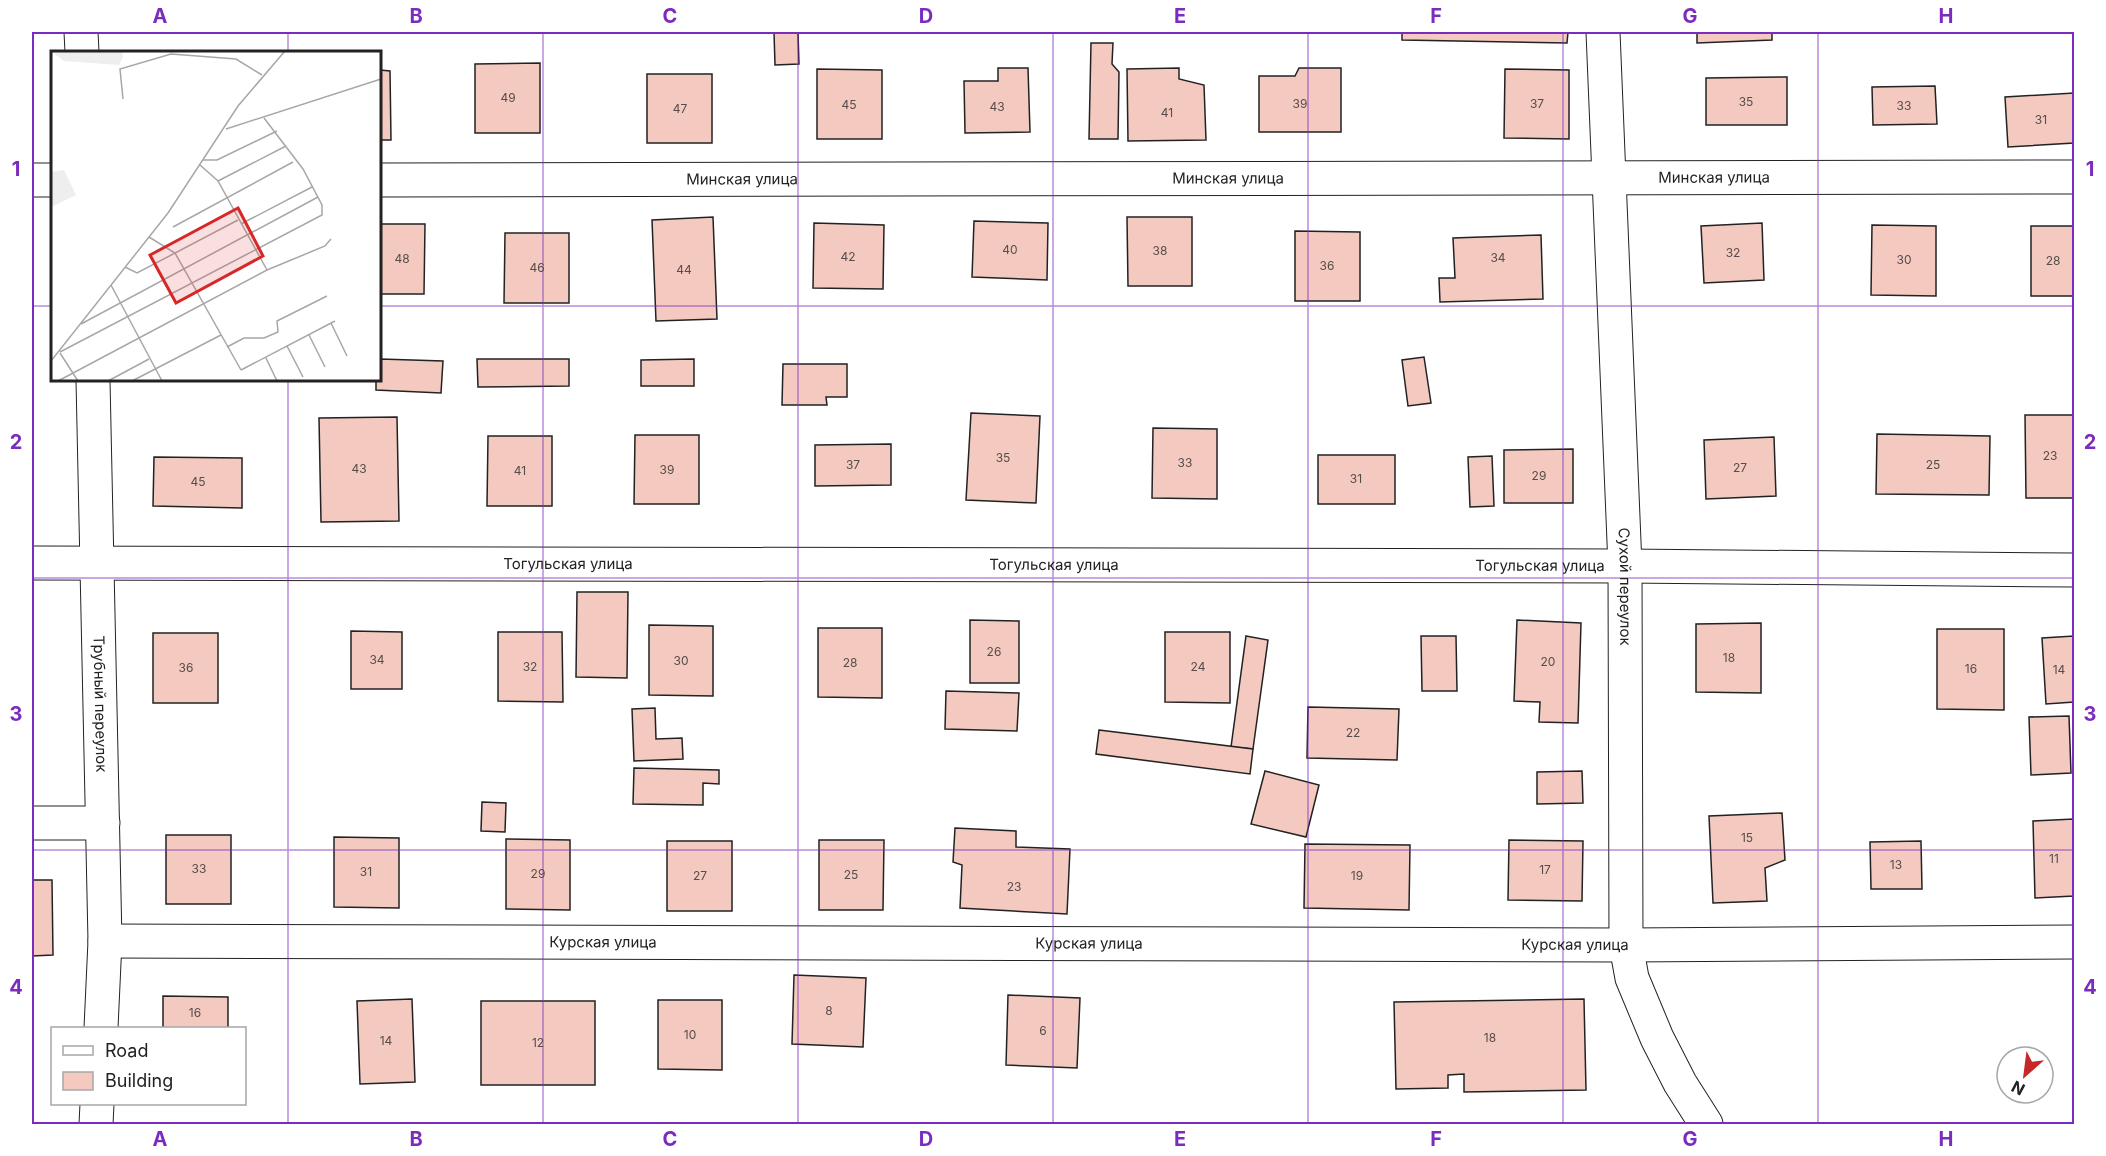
<svg xmlns="http://www.w3.org/2000/svg" width="2106" height="1156" font-family="Inter,sans-serif">
<style>
.building{fill:#f3c9c0;stroke:#222;stroke-width:1.5}
.lines{fill:none;stroke-linecap:round;stroke-linejoin:round}
.minor-casing{stroke:#222;stroke-width:35}
.minor{stroke:#fff;stroke-width:33}
.grid{fill:none;stroke:#7b2cbf;stroke-width:1.5;stroke-opacity:0.55}
.labels{text-anchor:middle;stroke-width:4.5;stroke-linejoin:round;paint-order:stroke}
.number-label{font-size:12px;fill:#564c4a}
.street-label{font-size:15px;fill:#222;stroke:#fff}
.inset-road{fill:none;stroke:#a7a7a7;stroke-width:1.5}
.view{fill:#d62828;fill-opacity:0.15;stroke:#d62828;stroke-width:3}
.inset-edge{fill:none;stroke:#222;stroke-width:3}
.neatline{fill:none;stroke:#7b2cbf;stroke-width:2}
.grid-label{font-size:20px;text-anchor:middle;font-weight:bold;fill:#7b2cbf}
</style>
<rect width="100%" height="100%" fill="#fff"/>
<!-- building -->
<g class="building">
<polygon points="774,32 798,32 799,64 775,65"/>
<polygon points="1402,32 1568,32 1567,43 1402,40"/>
<polygon points="1697,32 1772,32 1772,40 1697,43"/>
<polygon points="1091,43 1113,43 1112,64 1119,72 1118,139 1089,139"/>
<polygon points="540,63 540,133 475,133 475,64"/>
<polygon points="998,68 1028,68 1030,132 965,133 964,81 998,81"/>
<polygon points="1179,68 1179,79 1204,85 1206,140 1128,141 1127,69"/>
<polygon points="1299,68 1341,68 1341,132 1259,132 1259,76 1295,76"/>
<polygon points="817,69 882,70 882,139 817,139"/>
<polygon points="1505,69 1569,70 1569,139 1504,138"/>
<polygon points="380,70 390,71 391,140 380,140"/>
<rect x="647" y="74" width="65" height="69"/>
<polygon points="1787,77 1787,125 1706,125 1706,78"/>
<polygon points="1935,86 1937,124 1873,125 1872,87"/>
<polygon points="2074,93 2074,143 2008,147 2005,97"/>
<polygon points="713,217 717,319 656,321 652,220"/>
<polygon points="1127,217 1192,217 1192,286 1128,286"/>
<polygon points="974,221 1048,223 1047,280 972,277"/>
<polygon points="814,223 884,225 883,289 813,288"/>
<polygon points="1762,223 1764,280 1704,283 1701,226"/>
<polygon points="380,224 425,224 424,294 380,294"/>
<polygon points="1872,225 1936,226 1936,296 1871,295"/>
<rect x="2031" y="226" width="43" height="70"/>
<polygon points="1295,231 1360,232 1360,301 1295,301"/>
<polygon points="505,233 569,233 569,303 504,303"/>
<polygon points="1541,235 1543,299 1440,302 1439,278 1455,278 1453,238"/>
<polygon points="1424,357 1431,403 1408,406 1402,360"/>
<polygon points="380,359 443,361 441,393 376,390 376,380 380,380"/>
<polygon points="477,359 569,359 569,386 478,387"/>
<polygon points="694,359 694,386 641,386 641,360"/>
<polygon points="783,364 847,364 847,397 826,397 827,405 782,405"/>
<polygon points="971,413 1040,416 1036,503 966,500"/>
<polygon points="2025,415 2074,415 2074,498 2026,498"/>
<polygon points="397,417 399,521 321,522 319,418"/>
<polygon points="1153,428 1217,429 1217,499 1152,498"/>
<polygon points="1877,434 1990,436 1989,495 1876,494"/>
<polygon points="635,435 699,435 699,504 634,504"/>
<polygon points="488,436 552,436 552,506 487,506"/>
<polygon points="1774,437 1776,496 1706,499 1704,440"/>
<polygon points="891,444 891,485 815,486 815,445"/>
<polygon points="1573,449 1573,503 1504,503 1504,450"/>
<rect x="1318" y="455" width="77" height="49"/>
<polygon points="1492,456 1494,506 1470,507 1468,457"/>
<polygon points="154,457 242,458 242,508 153,506"/>
<polygon points="577,592 628,592 627,678 576,677"/>
<polygon points="970,620 1019,621 1019,683 970,683"/>
<polygon points="1517,620 1581,623 1578,723 1539,722 1540,702 1514,701"/>
<polygon points="1761,623 1761,693 1696,692 1696,624"/>
<polygon points="649,625 713,626 713,696 649,695"/>
<polygon points="818,628 882,628 882,698 818,697"/>
<polygon points="1937,629 2004,629 2004,710 1937,709"/>
<polygon points="351,631 402,632 402,689 351,689"/>
<polygon points="498,632 562,632 563,702 498,701"/>
<polygon points="1165,632 1230,632 1230,703 1165,702"/>
<rect x="153" y="633" width="65" height="70"/>
<polygon points="1246,636 1268,640 1253,749 1231,747"/>
<polygon points="1421,636 1456,636 1457,691 1422,691"/>
<polygon points="2074,636 2074,702 2046,704 2042,638"/>
<polygon points="946,691 1019,693 1017,731 945,729"/>
<polygon points="1308,707 1399,709 1397,760 1307,758"/>
<polygon points="655,708 656,739 682,738 683,759 634,761 632,709"/>
<polygon points="2069,716 2071,773 2031,775 2029,717"/>
<polygon points="1099,730 1253,749 1250,774 1096,754"/>
<polygon points="634,768 719,770 719,784 703,783 703,805 633,804"/>
<polygon points="1265,771 1319,785 1306,837 1251,824"/>
<polygon points="1582,771 1583,803 1537,804 1537,772"/>
<polygon points="482,802 506,803 505,832 481,831"/>
<polygon points="1782,813 1785,860 1765,868 1767,901 1713,903 1709,816"/>
<polygon points="2074,819 2074,896 2035,898 2033,821"/>
<polygon points="955,828 1016,831 1016,847 1070,849 1067,914 960,908 962,865 953,862"/>
<rect x="166" y="835" width="65" height="69"/>
<polygon points="334,837 399,838 399,908 334,907"/>
<polygon points="506,839 570,840 570,910 506,909"/>
<polygon points="819,840 884,840 883,910 819,910"/>
<polygon points="1509,840 1583,841 1582,901 1508,900"/>
<rect x="667" y="841" width="65" height="70"/>
<polygon points="1921,841 1922,889 1871,889 1870,842"/>
<polygon points="1305,844 1410,845 1409,910 1304,908"/>
<polygon points="32,880 52,880 53,955 32,956"/>
<polygon points="794,975 866,978 863,1047 792,1044"/>
<polygon points="1008,995 1080,998 1077,1068 1006,1065"/>
<polygon points="163,996 228,997 228,1028 163,1028"/>
<polygon points="412,999 415,1082 360,1084 357,1001"/>
<polygon points="1584,999 1586,1090 1464,1092 1464,1074 1448,1075 1448,1088 1396,1089 1394,1002"/>
<polygon points="658,1000 722,1000 722,1070 658,1069"/>
<rect x="481" y="1001" width="114" height="84"/>
</g>
<g class="lines">
<defs>
<g id="minor">
<polyline points="81,32 82,52"/>
<path id="s1" d="M1603,32L1625,566L1626,945L1632,978L1657,1038L1680,1083L1706,1124"/>
<polyline points="32,180 52,180"/>
<path id="s2" d="M380,180L2074,177"/>
<path id="s3" d="M93,380L105,941L101,1028"/>
<path id="s4" d="M32,563L1625,566L2074,570"/>
<polyline points="32,823 103,823"/>
<path id="s5" d="M105,941L1626,945L2074,942"/>
<polyline points="96,1124 97,1104"/>
</g>
</defs>
<!-- minor casing -->
<use href="#minor" class="minor-casing"/>
<!-- minor -->
<use href="#minor" class="minor"/>
</g>
<!-- grid -->
<path class="grid" d="M288,32V52M543,32V1124M798,32V1124M1053,32V1124M1308,32V1124M1563,32V1124M1818,32V1124M32,306H52M380,306H2074M288,380V1124M32,578H2074M32,850H2074"/>
<g class="labels">
<!-- number labels -->
<g class="number-label">
<text x="508" y="102">49</text>
<text x="1746" y="106">35</text>
<text x="1300" y="108">39</text>
<text x="1537" y="108">37</text>
<text x="849" y="109">45</text>
<text x="1904" y="110">33</text>
<text x="997" y="111">43</text>
<text x="680" y="113">47</text>
<text x="1167" y="117">41</text>
<text x="2041" y="124">31</text>
<text x="1010" y="254">40</text>
<text x="1160" y="255">38</text>
<text x="1733" y="257">32</text>
<text x="848" y="261">42</text>
<text x="1498" y="262">34</text>
<text x="402" y="263">48</text>
<text x="1904" y="264">30</text>
<text x="2053" y="265">28</text>
<text x="1327" y="270">36</text>
<text x="537" y="272">46</text>
<text x="684" y="274">44</text>
<text x="2050" y="460">23</text>
<text x="1003" y="462">35</text>
<text x="1185" y="467">33</text>
<text x="853" y="469">37</text>
<text x="1933" y="469">25</text>
<text x="1740" y="472">27</text>
<text x="359" y="473">43</text>
<text x="667" y="474">39</text>
<text x="520" y="475">41</text>
<text x="1539" y="480">29</text>
<text x="1356" y="483">31</text>
<text x="198" y="486">45</text>
<text x="994" y="656">26</text>
<text x="1729" y="662">18</text>
<text x="377" y="664">34</text>
<text x="681" y="665">30</text>
<text x="1548" y="666">20</text>
<text x="850" y="667">28</text>
<text x="530" y="671">32</text>
<text x="1198" y="671">24</text>
<text x="186" y="672">36</text>
<text x="1971" y="673">16</text>
<text x="2059" y="674">14</text>
<text x="1353" y="737">22</text>
<text x="1747" y="842">15</text>
<text x="2054" y="863">11</text>
<text x="1896" y="869">13</text>
<text x="199" y="873">33</text>
<text x="1545" y="874">17</text>
<text x="366" y="876">31</text>
<text x="538" y="878">29</text>
<text x="851" y="879">25</text>
<text x="700" y="880">27</text>
<text x="1357" y="880">19</text>
<text x="1014" y="891">23</text>
<text x="829" y="1015">8</text>
<text x="195" y="1017">16</text>
<text x="1043" y="1035">6</text>
<text x="690" y="1039">10</text>
<text x="1490" y="1042">18</text>
<text x="386" y="1045">14</text>
<text x="538" y="1047">12</text>
</g>
<!-- street labels -->
<g class="street-label">
<text dy="5" stroke="none"><textPath href="#s2" startOffset="1334">Минская улица</textPath></text>
<text dy="5" stroke="none"><textPath href="#s2" startOffset="848">Минская улица</textPath></text>
<text dy="5" stroke="none"><textPath href="#s2" startOffset="362">Минская улица</textPath></text>
<text dy="5" stroke="none"><textPath href="#s4" startOffset="536">Тогульская улица</textPath></text>
<text dy="5" stroke="none"><textPath href="#s4" startOffset="1022">Тогульская улица</textPath></text>
<text dy="5" stroke="none"><textPath href="#s4" startOffset="1508">Тогульская улица</textPath></text>
<text dy="5" stroke="none"><textPath href="#s1" startOffset="555">Сухой переулок</textPath></text>
<text dy="5" stroke="none"><textPath href="#s3" startOffset="324">Трубный переулок</textPath></text>
<text dy="5" stroke="none"><textPath href="#s5" startOffset="498">Курская улица</textPath></text>
<text dy="5" stroke="none"><textPath href="#s5" startOffset="984">Курская улица</textPath></text>
<text dy="5" stroke="none"><textPath href="#s5" startOffset="1470">Курская улица</textPath></text>
</g>
</g>
<!-- overview -->
<g transform="translate(51 51)">
<rect width="330" height="330" fill="#fff"/>
<path d="M0,0H71L72,6L68,14L13,10ZM13,119L25,144L0,156V121Z" fill="#eee"/>
<path class="inset-road" d="M72,48L69,18L120,3L185,8L211,24M175,78L330,28M152,109H166L226,80M149,114L167,130L216,219M167,130L235,95M190,173L261,136M122,176L242,111M98,186L124,202L190,319M74,216L86,222L187,169M60,234L111,330M280,272L296,305M30,273L267,146M258,284L274,316M236,295L252,326M176,296L193,287H213L227,281L226,270L276,245M9,301L271,164V154L252,118L213,67M9,302L27,330M215,307L226,330M0,310L117,162L187,55L234,0M190,319L284,270M7,330L216,219L274,195L280,188M57,330L98,308M81,330L170,284"/>
<path class="view" d="M187,157L212,205L125,252L99,204Z"/>
<rect width="330" height="330" class="inset-edge"/>
</g>
<!-- border -->
<rect width="2106" height="1156" fill="none" stroke="#ffffff" stroke-width="66"/>
<!-- legend -->
<rect x="51" y="1027" width="195" height="78" fill="#ffffff" stroke="#a7a7a7" stroke-width="1.5"/>
<rect x="63" y="1046" width="30" height="9" fill="#ffffff" stroke="#a7a7a7" stroke-width="1.5"/>
<text x="105" y="1057" font-size="18" fill="#222222">Road</text>
<rect x="63" y="1072" width="30" height="18" fill="#f3c9c0" stroke="#a7a7a7" stroke-width="1.5"/>
<text x="105" y="1087" font-size="18" fill="#222222">Building</text>
<!-- north arrow -->
<g transform="translate(2025 1075) rotate(208)"><circle r="28" fill="#ffffff" stroke="#a7a7a7" stroke-width="1.5"/>
<path d="M0-4.5L10 22L0 15L-10 22Z" fill="#c62828"/>
<text y="-9" font-size="16" font-weight="bold" text-anchor="middle" fill="#222222">N</text>
</g>
<rect x="33" y="33" width="2040" height="1090" class="neatline"/>
<g class="grid-label">
<text x="160" y="23">A</text>
<text x="416" y="23">B</text>
<text x="670" y="23">C</text>
<text x="926" y="23">D</text>
<text x="1180" y="23">E</text>
<text x="1436" y="23">F</text>
<text x="1690" y="23">G</text>
<text x="1946" y="23">H</text>
<text x="16" y="176">1</text>
<text x="2090" y="176">1</text>
<text x="16" y="449">2</text>
<text x="2090" y="449">2</text>
<text x="16" y="721">3</text>
<text x="2090" y="721">3</text>
<text x="16" y="994">4</text>
<text x="2090" y="994">4</text>
<text x="160" y="1146">A</text>
<text x="416" y="1146">B</text>
<text x="670" y="1146">C</text>
<text x="926" y="1146">D</text>
<text x="1180" y="1146">E</text>
<text x="1436" y="1146">F</text>
<text x="1690" y="1146">G</text>
<text x="1946" y="1146">H</text>
</g>
</svg>
